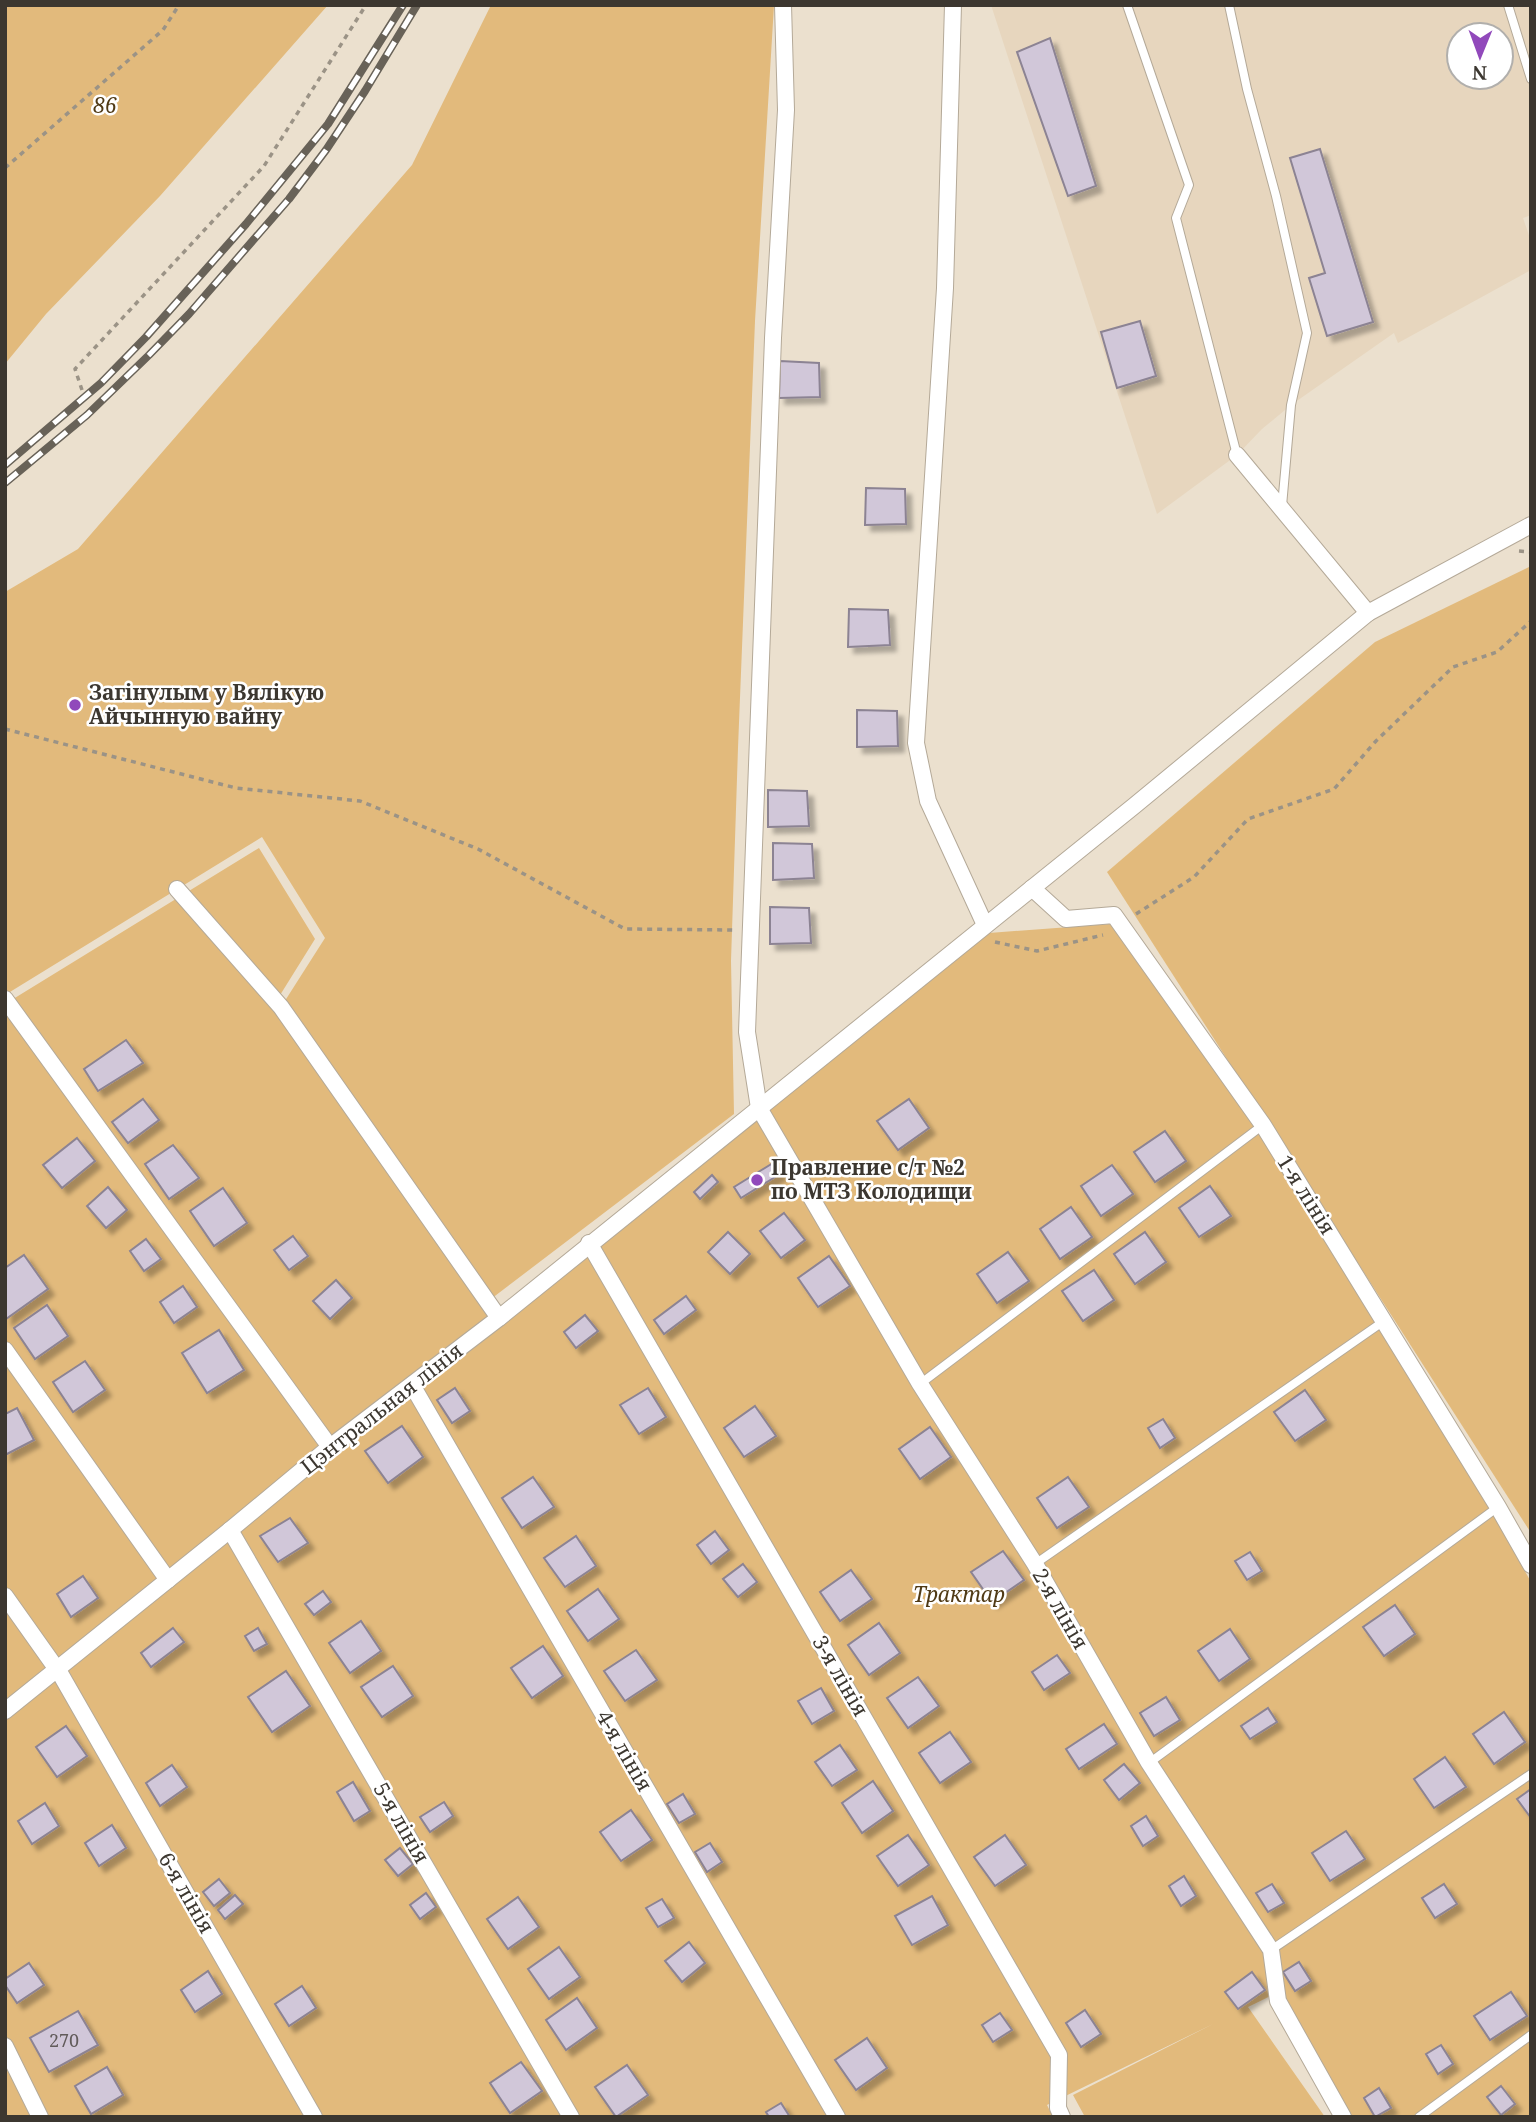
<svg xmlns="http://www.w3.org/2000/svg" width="1536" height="2122" font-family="'Noto Serif',serif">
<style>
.built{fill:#e7d6be;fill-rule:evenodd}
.green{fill:#e2ba7c}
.building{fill:#d1c7d9;stroke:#8c8393;stroke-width:2;filter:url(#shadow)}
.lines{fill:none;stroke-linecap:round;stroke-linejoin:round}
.service-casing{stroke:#b4a998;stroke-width:10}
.minor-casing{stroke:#b4a998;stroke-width:18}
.path{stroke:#9b9386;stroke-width:3.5;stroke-dasharray:5 5;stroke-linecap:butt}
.service{stroke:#fff;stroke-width:8}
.minor{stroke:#fff;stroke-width:16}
.rail-casing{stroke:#686258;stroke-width:8}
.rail{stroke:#fff;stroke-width:5;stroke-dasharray:16;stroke-linecap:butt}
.poi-dot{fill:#9149bb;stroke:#fff;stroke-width:2.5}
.labels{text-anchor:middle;stroke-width:5;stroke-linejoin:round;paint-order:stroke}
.number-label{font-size:18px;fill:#615b5a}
.park-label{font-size:21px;font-style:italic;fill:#503a15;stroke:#fff}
.poi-label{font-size:21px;font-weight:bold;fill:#3c3730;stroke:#fff;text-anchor:start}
.street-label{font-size:21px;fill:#3c3730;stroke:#fff}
</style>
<defs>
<filter id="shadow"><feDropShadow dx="6" dy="6" stdDeviation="2" flood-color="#0004"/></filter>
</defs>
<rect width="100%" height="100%" fill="#ebe0ce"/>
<!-- built -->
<path class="built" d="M991,5H1531V215L1523,218L1531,241V270L1398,343L1394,333L1291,405L1262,429L1237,455L1157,514ZM1459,35H1501V77H1459Z"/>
<!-- green -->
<g class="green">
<polygon points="5,5 328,5 160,196 46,314 5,364"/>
<polygon points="491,5 774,5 755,321 738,748 731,961 734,1114 487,1302 281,1007 325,938 262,837 5,995 5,592 78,549 412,165"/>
<polygon points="1531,566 1531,1533 1107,872 1375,642"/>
<polygon points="259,848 315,939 272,1008 497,1329 989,933 1110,924 1256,1129 1491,1511 1531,1582 1531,2117 1352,2117 1281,1991 1248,2007 1325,2117 1085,2117 1073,2095 1213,2024 1047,2105 1053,2117 5,2117 5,1004"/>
</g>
<!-- building -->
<g class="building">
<polygon points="1050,38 1096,186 1068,196 1017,52"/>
<polygon points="1320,149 1373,322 1327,336 1309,278 1325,273 1290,158"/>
<polygon points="1140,321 1156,376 1117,388 1101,332"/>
<polygon points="780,361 819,363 820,397 779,398"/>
<polygon points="866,488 905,489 906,524 865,525"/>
<polygon points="849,609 888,610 890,645 848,647"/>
<polygon points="857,710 897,711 898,746 857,747"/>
<polygon points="768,790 807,791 809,826 768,827"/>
<polygon points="773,843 812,844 814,878 773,880"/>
<polygon points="770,907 809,908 811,943 770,944"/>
<polygon points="126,1040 143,1063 98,1091 84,1069"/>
<polygon points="143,1099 159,1120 128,1143 112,1122"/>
<polygon points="909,1099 929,1128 898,1150 877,1121"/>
<polygon points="1165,1131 1186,1161 1155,1182 1134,1152"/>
<polygon points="77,1138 95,1161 62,1188 43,1165"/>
<polygon points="173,1145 199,1178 169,1199 145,1164"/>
<polygon points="773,1163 780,1174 741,1198 734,1187"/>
<polygon points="1112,1165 1133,1194 1101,1216 1081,1186"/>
<polygon points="712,1175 718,1182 700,1199 694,1192"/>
<polygon points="1210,1186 1231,1216 1199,1237 1179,1208"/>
<polygon points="108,1187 127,1210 106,1228 87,1206"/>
<polygon points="223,1188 247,1223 214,1246 190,1211"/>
<polygon points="1071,1207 1092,1237 1060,1259 1040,1229"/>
<polygon points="784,1213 805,1240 781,1258 760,1231"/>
<polygon points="728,1232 750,1254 730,1274 708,1252"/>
<polygon points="1145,1232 1166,1262 1135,1284 1114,1254"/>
<polygon points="293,1236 308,1256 289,1270 274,1250"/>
<polygon points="146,1239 161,1259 144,1271 130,1251"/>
<polygon points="1008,1252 1029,1281 997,1303 977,1274"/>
<polygon points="24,1255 48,1289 6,1319 5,1268"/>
<polygon points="829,1256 850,1286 818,1307 798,1278"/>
<polygon points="1094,1270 1114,1300 1083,1321 1062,1291"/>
<polygon points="336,1280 352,1298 330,1319 313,1301"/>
<polygon points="183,1286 197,1307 174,1323 160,1302"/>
<polygon points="686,1296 696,1310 664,1334 654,1320"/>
<polygon points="47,1305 68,1336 35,1359 14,1328"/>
<polygon points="585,1315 598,1331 576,1348 564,1332"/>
<polygon points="219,1330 244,1370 207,1393 182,1353"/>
<polygon points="85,1361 105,1390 73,1412 53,1382"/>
<polygon points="455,1388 470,1411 452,1423 437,1400"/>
<polygon points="648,1388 666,1417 639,1434 620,1405"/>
<polygon points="1305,1390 1326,1420 1295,1441 1274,1412"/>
<polygon points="755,1406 776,1436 744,1457 724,1428"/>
<polygon points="17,1408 34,1440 5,1455 5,1414"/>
<polygon points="1163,1419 1175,1438 1160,1448 1148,1428"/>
<polygon points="402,1426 423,1457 388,1483 365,1451"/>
<polygon points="930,1427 951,1457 920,1479 899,1449"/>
<polygon points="533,1477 554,1507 522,1528 502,1498"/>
<polygon points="1068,1477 1089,1507 1057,1528 1037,1498"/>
<polygon points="290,1518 308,1543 278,1562 260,1536"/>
<polygon points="715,1531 729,1550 711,1564 697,1545"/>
<polygon points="576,1536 596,1566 565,1587 544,1558"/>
<polygon points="1003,1551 1024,1580 992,1602 971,1572"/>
<polygon points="1250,1552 1262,1571 1247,1580 1235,1561"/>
<polygon points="743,1564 757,1582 738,1597 723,1579"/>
<polygon points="851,1570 872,1599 840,1621 820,1592"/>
<polygon points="83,1576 98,1598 71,1617 57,1594"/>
<polygon points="598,1589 619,1619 588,1641 567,1611"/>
<polygon points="323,1591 331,1602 314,1615 305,1604"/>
<polygon points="1395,1605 1415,1634 1384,1656 1363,1627"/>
<polygon points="361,1621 381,1651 350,1673 329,1643"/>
<polygon points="879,1623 900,1653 869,1675 848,1645"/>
<polygon points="173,1628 184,1642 151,1667 141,1653"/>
<polygon points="258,1628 267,1644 254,1651 245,1636"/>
<polygon points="1230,1629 1250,1659 1219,1681 1198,1651"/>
<polygon points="543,1646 563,1676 532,1698 511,1668"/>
<polygon points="636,1650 657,1680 625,1701 604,1671"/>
<polygon points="1057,1655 1070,1673 1044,1690 1032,1672"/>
<polygon points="393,1666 413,1696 382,1717 361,1687"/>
<polygon points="286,1671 310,1706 272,1732 248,1697"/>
<polygon points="918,1677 939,1706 908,1728 887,1698"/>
<polygon points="821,1688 834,1711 812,1724 798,1701"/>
<polygon points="1166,1697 1180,1720 1154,1736 1140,1713"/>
<polygon points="1268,1708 1277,1722 1250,1739 1241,1726"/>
<polygon points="1504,1712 1525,1742 1494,1764 1473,1734"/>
<polygon points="1104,1724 1117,1744 1079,1769 1066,1749"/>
<polygon points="66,1726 87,1756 57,1777 36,1747"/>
<polygon points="950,1732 971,1762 940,1783 919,1753"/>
<polygon points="840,1745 857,1770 832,1786 815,1762"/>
<polygon points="1445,1757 1466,1787 1434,1808 1414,1779"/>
<polygon points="1124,1764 1140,1783 1119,1800 1104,1780"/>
<polygon points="172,1765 187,1787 160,1806 146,1783"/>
<polygon points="873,1781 893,1811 862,1833 842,1803"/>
<polygon points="353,1782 370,1811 354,1821 337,1792"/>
<polygon points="1531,1789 1531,1818 1517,1799"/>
<polygon points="683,1794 695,1814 679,1823 667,1804"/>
<polygon points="444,1802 453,1816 430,1832 420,1817"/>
<polygon points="45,1803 59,1826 32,1844 18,1821"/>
<polygon points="631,1810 652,1840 621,1861 600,1832"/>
<polygon points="1146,1816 1158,1836 1143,1846 1131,1826"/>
<polygon points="112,1825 126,1848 99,1866 85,1843"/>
<polygon points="1346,1831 1365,1859 1330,1881 1312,1853"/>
<polygon points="908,1835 929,1865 898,1886 877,1856"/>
<polygon points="1005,1835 1026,1865 995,1886 974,1857"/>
<polygon points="710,1843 722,1862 707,1872 695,1852"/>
<polygon points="400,1848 413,1864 398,1876 385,1860"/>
<polygon points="1184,1876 1196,1896 1181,1906 1169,1886"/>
<polygon points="219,1879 230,1893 214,1906 203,1892"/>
<polygon points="1272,1884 1284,1903 1268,1912 1256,1893"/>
<polygon points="1444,1884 1457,1904 1435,1918 1422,1898"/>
<polygon points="426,1893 436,1907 420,1919 410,1905"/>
<polygon points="235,1895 243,1904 225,1919 218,1910"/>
<polygon points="932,1896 948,1925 912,1945 895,1916"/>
<polygon points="518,1897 539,1927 508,1949 487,1919"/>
<polygon points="662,1899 674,1918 658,1927 646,1908"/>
<polygon points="689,1942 705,1963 682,1982 665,1961"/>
<polygon points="559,1947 580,1977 549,1999 528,1969"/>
<polygon points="1299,1962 1311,1981 1295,1991 1283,1972"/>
<polygon points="29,1963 44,1985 17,2003 5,1985 5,1979"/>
<polygon points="208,1971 222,1994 195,2012 181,1990"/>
<polygon points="1252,1972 1265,1990 1238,2009 1225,1992"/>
<polygon points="302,1986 316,2008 289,2026 275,2004"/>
<polygon points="1511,1992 1527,2016 1490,2040 1474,2016"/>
<polygon points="577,1998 597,2028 566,2050 546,2020"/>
<polygon points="1085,2010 1101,2034 1081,2047 1066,2023"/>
<polygon points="78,2011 98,2045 49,2072 30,2038"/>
<polygon points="1000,2013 1012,2030 993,2042 982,2025"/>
<polygon points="867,2038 887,2068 856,2090 835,2060"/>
<polygon points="1441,2045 1453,2064 1438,2074 1426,2054"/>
<polygon points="521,2062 542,2091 510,2113 490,2083"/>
<polygon points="627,2065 648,2095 616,2117 595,2087"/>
<polygon points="107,2067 123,2095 91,2114 75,2086"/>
<polygon points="1501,2086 1515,2104 1501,2115 1487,2097"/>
<polygon points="1379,2088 1391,2108 1375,2117 1364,2098"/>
<polygon points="781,2103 790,2117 769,2117 766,2112"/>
</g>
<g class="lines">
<defs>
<g id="service">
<polyline points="1127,5 1189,185 1176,218 1237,455"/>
<polyline points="1229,5 1247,89 1276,196 1307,333 1291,405 1282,506"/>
<polyline points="1508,5 1531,79"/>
<polyline points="920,1384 1263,1125"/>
<polyline points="1035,1564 1384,1321"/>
<polyline points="1149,1763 1498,1507"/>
<polyline points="1271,1950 1531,1774"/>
<polyline points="1419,2117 1531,2035"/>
</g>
<g id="minor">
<polyline points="783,5 786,110 773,338 747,1032 759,1108 920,1384 1035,1564 1149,1763 1271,1950 1278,2001 1343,2117"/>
<polyline points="953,5 945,288 916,743 928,801 985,925"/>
<polyline points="1237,455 1368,613"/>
<polyline points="1032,888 1066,919 1114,915 1263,1125 1498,1507 1531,1565"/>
<polyline points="177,889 281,1007 499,1318"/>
<polyline points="5,999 330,1447"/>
<polyline points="589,1243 1059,2055 1058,2108 1062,2117"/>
<polyline points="5,1350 168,1580"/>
<polyline points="412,1385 837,2117"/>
<polyline points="230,1530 571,2117"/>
<polyline points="5,1596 61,1675 314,2117"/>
<polyline points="5,1711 230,1530 330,1447 499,1318 1134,806 1368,613 1531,525"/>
<polyline points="5,2046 40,2117"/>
</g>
</defs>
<!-- service casing -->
<use href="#service" class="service-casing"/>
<!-- minor casing -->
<use href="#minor" class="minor-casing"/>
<!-- path -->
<g class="path">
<polyline points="5,168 163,30 179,5"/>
<polyline points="82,390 75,369 264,166 366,5"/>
<polyline points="1519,551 1531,552"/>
<polyline points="5,729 236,788 360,801 478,849 625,929 735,930"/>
<polyline points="1136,914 1194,877 1248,819 1334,789 1376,741 1453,667 1497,652 1531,621"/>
<polyline points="995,942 1037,951 1103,935"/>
</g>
<!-- service -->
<use href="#service" class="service"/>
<!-- minor -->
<use href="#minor" class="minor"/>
<defs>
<g id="rail">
<polyline points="5,465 101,383 146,337 246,224 328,124 403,5"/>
<polyline points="5,483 87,415 149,355 189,314 289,199 326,150 365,91 417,5"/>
</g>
</defs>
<!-- rail casing -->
<use href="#rail" class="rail-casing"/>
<!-- rail -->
<use href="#rail" class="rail"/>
</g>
<!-- markers -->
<g class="poi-dot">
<circle cx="75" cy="705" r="7"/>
<circle cx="757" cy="1180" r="7"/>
</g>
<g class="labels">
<!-- number labels -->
<g class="number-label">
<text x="64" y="2047">270</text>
</g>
<!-- park labels -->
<g class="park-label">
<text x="105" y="113">86</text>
<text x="959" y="1602">Трактар</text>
</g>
<!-- poi labels -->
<g class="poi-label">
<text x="89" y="700">Загінулым у Вялікую<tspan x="89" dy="24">Айчынную вайну</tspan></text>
<text x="771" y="1175">Правление с/т №2<tspan x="771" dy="24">по МТЗ Колодищи</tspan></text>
</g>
<!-- street labels -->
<g class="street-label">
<text transform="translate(1306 1195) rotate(58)" y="7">1-я лінія</text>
<text transform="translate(382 1409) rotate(-38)" y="7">Цэнтральная лінія</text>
<text transform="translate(1060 1609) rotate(60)" y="7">2-я лінія</text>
<text transform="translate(840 1676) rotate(60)" y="7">3-я лінія</text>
<text transform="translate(624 1751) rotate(60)" y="7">4-я лінія</text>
<text transform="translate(401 1823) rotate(60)" y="7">5-я лінія</text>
<text transform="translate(186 1893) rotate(60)" y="7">6-я лінія</text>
</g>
</g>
<!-- border -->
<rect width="1536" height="2122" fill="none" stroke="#3c3730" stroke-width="14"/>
<!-- north arrow -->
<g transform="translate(1480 56) rotate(181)"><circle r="33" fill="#ffffff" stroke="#b1afac" stroke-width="2"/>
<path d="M0-5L12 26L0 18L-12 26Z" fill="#9149bb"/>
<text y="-10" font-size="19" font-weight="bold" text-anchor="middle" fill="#3c3730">N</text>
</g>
</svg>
